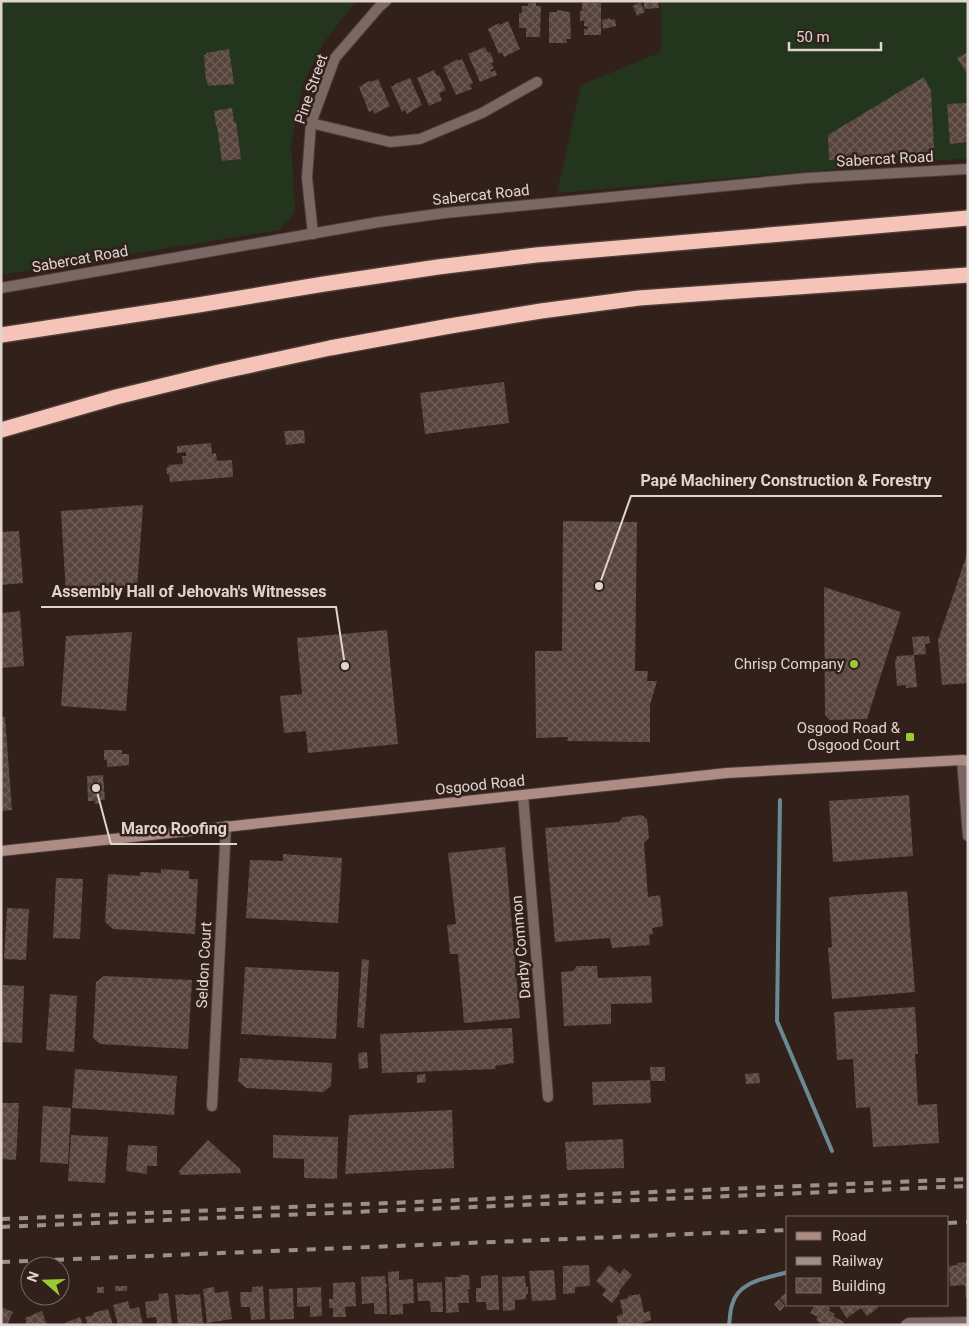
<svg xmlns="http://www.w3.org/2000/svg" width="969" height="1326" font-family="Roboto,sans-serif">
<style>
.grass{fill:#24351d}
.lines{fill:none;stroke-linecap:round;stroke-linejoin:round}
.stream{stroke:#6a8993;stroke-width:4}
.building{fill:url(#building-cross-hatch)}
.street-casing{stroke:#4e3e37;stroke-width:12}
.secondary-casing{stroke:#4e3e37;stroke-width:12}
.highway-casing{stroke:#4e3e37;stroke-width:18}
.street{stroke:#7b6763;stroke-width:10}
.secondary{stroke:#ac8c85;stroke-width:10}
.highway{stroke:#f5c3b8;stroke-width:15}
.rail{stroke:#9d8f8a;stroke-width:4;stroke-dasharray:9 9;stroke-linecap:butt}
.poi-dot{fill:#9acb34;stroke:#32211a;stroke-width:2}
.labels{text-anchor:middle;stroke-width:5;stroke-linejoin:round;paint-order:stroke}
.street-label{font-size:15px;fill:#e0d4d0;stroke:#32211a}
.poi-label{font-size:15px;fill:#e0d4d0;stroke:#32211a;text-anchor:end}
.leader{fill:none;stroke:#e0d4d0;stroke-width:2}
.callout-dot{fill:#e0d4d0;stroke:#32211a;stroke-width:2}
.callout-label{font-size:16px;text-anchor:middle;font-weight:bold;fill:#e0d4d0;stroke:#32211a;stroke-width:5;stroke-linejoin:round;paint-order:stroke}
</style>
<defs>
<pattern id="building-cross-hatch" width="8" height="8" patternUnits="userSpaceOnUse" patternTransform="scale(1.25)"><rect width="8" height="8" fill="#57443d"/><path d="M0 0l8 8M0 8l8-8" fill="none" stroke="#6f5e58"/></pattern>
</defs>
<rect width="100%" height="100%" fill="#32211a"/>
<!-- grass -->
<g class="grass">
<polygon points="1,1 356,1 324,42 303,84 291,143 295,212 280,230 1,275"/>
<polygon points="661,1 968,1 968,158 557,193 581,85 661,52"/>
</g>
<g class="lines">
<!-- stream -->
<g class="stream">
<polyline points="780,800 777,1021 832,1151"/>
<path d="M729,1325C730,1318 730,1311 732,1305C738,1281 767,1278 788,1272"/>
</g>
</g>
<!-- building -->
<g class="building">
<polygon points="644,1 658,1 659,8 644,9"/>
<polygon points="640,2 645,12 637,16 633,6"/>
<polygon points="528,3 536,3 536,6 541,6 540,37 526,37 526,28 519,28 519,13 522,13 522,6 528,6"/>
<polygon points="582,3 601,3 601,35 584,35 584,29 588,29 588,27 584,26 584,21 580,21 580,11 582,11"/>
<polygon points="557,10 570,12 571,39 566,39 567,43 549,43 549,12 557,12"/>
<polygon points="610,18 610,20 615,19 616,26 603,29 602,20"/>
<polygon points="508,21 520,49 504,57 502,52 499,54 488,29 499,23 500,25"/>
<polygon points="485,47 488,53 490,52 494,62 491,63 494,68 490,70 491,72 495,70 497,75 480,82 468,54"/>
<polygon points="229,49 234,84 208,86 207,81 206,81 204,55 206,55 206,53"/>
<polygon points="968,52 968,75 957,58"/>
<polygon points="458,59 458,61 462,59 473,83 470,85 472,89 456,95 443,67"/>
<polygon points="434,70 437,76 439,75 446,90 439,93 442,100 429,106 417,78"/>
<polygon points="924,77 931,91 934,152 829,160 828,135"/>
<polygon points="410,78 422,105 407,114 405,110 402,112 391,87 395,85 395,84"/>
<polygon points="378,79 390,106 374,114 373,110 369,112 359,87 369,81 370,82"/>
<polygon points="968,103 968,142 950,144 947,104"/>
<polygon points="232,108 234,122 236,122 241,159 222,161 217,126 216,126 214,111"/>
<polygon points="504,382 509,423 425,434 420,393"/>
<polygon points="304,430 305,443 286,445 284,431"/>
<polygon points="211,443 212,454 216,453 217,461 232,460 233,477 170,482 169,474 167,474 166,468 169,467 168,465 183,464 182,456 186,456 186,452 177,453 177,446"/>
<polygon points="143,505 137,589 66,594 61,511"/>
<polygon points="563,521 637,522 635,671 648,671 647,681 657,681 650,705 650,742 567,741 568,737 536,738 535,651 562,651"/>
<polygon points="19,531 23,583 1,585 1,532"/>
<polygon points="968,551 968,683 942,685 938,640"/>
<polygon points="824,587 901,612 867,719 830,720 825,715"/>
<polygon points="20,611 24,666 1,668 1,613"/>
<polygon points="387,630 398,744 308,753 306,731 284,733 280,696 302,694 297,638"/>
<polygon points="132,632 126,711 61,706 66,636"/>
<polygon points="924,636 925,637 929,636 930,643 925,644 926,654 914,655 912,637"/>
<polygon points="914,655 917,687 906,688 906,685 897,686 895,662 897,656"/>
<polygon points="1,717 5,717 12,810 1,811"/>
<polygon points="104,750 122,750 122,754 129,754 129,765 107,767 107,760 104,760"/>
<polygon points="103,775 105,800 100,800 100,803 95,804 95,801 88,801 87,776"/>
<polygon points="909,795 913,856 833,862 829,801"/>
<polygon points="642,815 647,819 649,838 644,843 648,897 660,895 663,926 652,928 653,934 649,935 650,945 612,948 610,938 555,942 545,828 619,822 623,817"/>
<polygon points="505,847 520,1018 464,1023 458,954 450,954 447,925 456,924 448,853"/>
<polygon points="283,854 342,858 338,923 246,918 250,860 283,861"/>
<polygon points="161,869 189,871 189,879 198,879 195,934 113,929 105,922 108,874 140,876 140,872 161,873"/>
<polygon points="56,878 83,879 80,939 53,938"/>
<polygon points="907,891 915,992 832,999 828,948 832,947 829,897"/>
<polygon points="7,908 29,909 26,960 4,959"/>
<polygon points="362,959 369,960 364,1028 357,1027"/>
<polygon points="577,966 597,966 598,978 651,976 652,1003 611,1004 611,1024 564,1026 561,972 573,971"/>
<polygon points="245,967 339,972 336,1039 241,1034"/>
<polygon points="104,976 192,980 188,1049 100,1044 93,1038 96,982"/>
<polygon points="3,985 24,986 22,1043 1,1042"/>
<polygon points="50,994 77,996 74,1052 46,1050"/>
<polygon points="915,1007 918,1054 915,1054 918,1105 937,1104 939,1143 873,1147 870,1107 856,1108 853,1059 837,1060 834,1012"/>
<polygon points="512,1028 514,1063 495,1066 496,1069 382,1073 380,1034"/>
<polygon points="367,1052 368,1068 359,1069 358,1053"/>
<polygon points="240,1058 332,1063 331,1086 323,1092 246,1088 238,1081"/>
<polygon points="650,1067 665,1067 665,1081 651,1081"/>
<polygon points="75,1069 177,1076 174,1115 72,1108"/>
<polygon points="759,1073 760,1083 746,1084 745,1074"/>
<polygon points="425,1074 426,1082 417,1083 417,1075"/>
<polygon points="650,1080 651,1103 593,1105 592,1082"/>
<polygon points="1,1103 19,1103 16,1160 1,1159"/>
<polygon points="43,1106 71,1108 68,1164 40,1162"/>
<polygon points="452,1110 454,1168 345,1174 349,1115"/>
<polygon points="71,1135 108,1137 105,1183 68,1181"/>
<polygon points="273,1135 338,1137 337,1179 304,1178 304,1159 273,1158"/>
<polygon points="623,1139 624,1168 567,1170 565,1142"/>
<polygon points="208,1140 240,1169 241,1173 180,1175 179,1171"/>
<polygon points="128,1145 157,1146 157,1166 147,1166 147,1174 126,1171"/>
<polygon points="968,1262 968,1297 966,1298 965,1285 950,1286 949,1266 957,1265 957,1263"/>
<polygon points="589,1265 590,1286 575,1287 575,1293 563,1294 563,1266"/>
<polygon points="609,1265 620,1274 624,1268 632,1275 619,1291 620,1293 612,1303 602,1295 606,1290 596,1281"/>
<polygon points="554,1270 556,1300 532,1301 529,1271"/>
<polygon points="399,1271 399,1280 413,1279 414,1303 403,1304 403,1314 390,1315 388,1272"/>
<polygon points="460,1275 469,1275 470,1289 468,1289 469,1303 458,1303 459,1312 446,1313 445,1277 460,1277"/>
<polygon points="498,1275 499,1310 487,1310 486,1302 476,1302 476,1288 481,1288 481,1276"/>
<polygon points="385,1276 386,1284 387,1284 387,1287 386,1287 387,1314 374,1314 374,1303 362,1304 361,1277"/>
<polygon points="525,1276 526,1287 528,1287 528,1294 526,1294 526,1299 515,1300 515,1310 503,1311 502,1277"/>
<polygon points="355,1282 356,1306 345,1307 346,1317 333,1317 333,1308 329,1308 329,1299 333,1299 333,1283"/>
<polygon points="442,1282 443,1312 431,1312 430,1301 418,1301 417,1283"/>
<rect x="115" y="1286" width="12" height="5"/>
<polygon points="263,1286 265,1319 251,1320 250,1307 241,1307 240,1292 252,1292 252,1287"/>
<rect x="97" y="1287" width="7" height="6"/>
<polygon points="214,1287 215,1293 228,1291 232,1319 207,1323 203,1289"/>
<polygon points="321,1287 322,1316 310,1317 310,1306 297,1307 297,1288"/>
<polygon points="293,1288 294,1319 270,1320 269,1289"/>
<polygon points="168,1293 172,1325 157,1325 156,1317 147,1318 145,1302 159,1300 158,1294"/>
<polygon points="786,1293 788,1295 788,1303 786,1305 780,1298"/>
<polygon points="184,1294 184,1295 200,1294 203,1323 178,1325 175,1295"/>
<polygon points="640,1294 644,1313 650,1311 651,1320 636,1325 618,1325 617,1316 623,1314 620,1300 628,1298 628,1296"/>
<polygon points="779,1299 785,1306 780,1311 774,1304"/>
<polygon points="128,1301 130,1309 139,1307 143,1325 118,1325 113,1305"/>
<polygon points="815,1305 823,1305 830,1308 829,1311 835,1314 833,1316 844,1322 842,1325 819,1325 820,1323 816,1320 818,1317 810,1313"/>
<polygon points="838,1305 875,1305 878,1308 867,1316 861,1308 847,1318"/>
<polygon points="1,1307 13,1312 7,1325 1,1325"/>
<polygon points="108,1309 113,1325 88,1325 85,1317 94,1315 93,1313"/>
<polygon points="42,1311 47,1325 27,1325 25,1318"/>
<polygon points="80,1317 83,1325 60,1325"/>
</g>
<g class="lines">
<defs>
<g id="street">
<polyline points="311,123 390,142 420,139 482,113 537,82"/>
<polyline points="313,234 307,178 311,123 335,58 379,7 386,1"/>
<polyline points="1,288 379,222 445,213 807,178 968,169"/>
<polyline points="962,760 968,836"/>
<polyline points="523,795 548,1097"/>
<polyline points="212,1106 226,826"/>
<polyline points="906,1325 909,1323 968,1322"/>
</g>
<polyline id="secondary" points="1,851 727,773 962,760 968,761"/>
<g id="highway">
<polyline points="1,335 198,305 324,284 438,267 536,255 968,218"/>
<polyline points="1,430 116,397 219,372 330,348 450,326 541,311 639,298 968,275"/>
</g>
</defs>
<!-- street casing -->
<use href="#street" class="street-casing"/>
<!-- secondary casing -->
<use href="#secondary" class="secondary-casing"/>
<!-- highway casing -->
<use href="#highway" class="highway-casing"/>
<!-- street -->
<use href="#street" class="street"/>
<!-- secondary -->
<use href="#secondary" class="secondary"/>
<!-- highway -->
<use href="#highway" class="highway"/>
<!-- rail -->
<g class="rail">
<polyline points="1,1219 968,1179"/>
<polyline points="948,1223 968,1222"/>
<polyline points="1,1227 968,1186"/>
<polyline points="1,1262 788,1230"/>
</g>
</g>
<!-- markers -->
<g class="poi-dot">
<circle cx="854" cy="664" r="5"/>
<rect x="905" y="732" width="10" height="10" rx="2.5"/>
</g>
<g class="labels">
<!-- street labels -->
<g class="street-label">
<text transform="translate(311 89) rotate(-71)" y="5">Pine Street</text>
<text transform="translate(885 159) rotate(-3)" y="5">Sabercat Road</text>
<text transform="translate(481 195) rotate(-6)" y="5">Sabercat Road</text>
<text transform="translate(80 259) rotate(-10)" y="5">Sabercat Road</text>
<text transform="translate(480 785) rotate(-6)" y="5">Osgood Road</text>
<text transform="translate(521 947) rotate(-95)" y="5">Darby Common</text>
<text transform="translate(204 965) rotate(-87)" y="5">Seldon Court</text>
</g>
<!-- poi labels -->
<g class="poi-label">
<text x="844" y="669">Chrisp Company</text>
<text x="900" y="733">Osgood Road &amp;<tspan x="900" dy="17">Osgood Court</tspan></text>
</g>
</g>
<!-- callouts -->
<path class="leader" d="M599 586L631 496H942M345 666L336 607H41M96 788L111 844H237"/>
<g class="callout-dot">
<circle cx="599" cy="586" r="5"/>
<circle cx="345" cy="666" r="5"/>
<circle cx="96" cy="788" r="5"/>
</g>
<g class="callout-label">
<text x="786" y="486">Papé Machinery Construction &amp; Forestry</text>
<text x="189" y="597">Assembly Hall of Jehovah's Witnesses</text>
<text x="174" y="834">Marco Roofing</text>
</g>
<!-- border -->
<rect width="969" height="1326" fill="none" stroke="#e0d4d0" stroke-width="5"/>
<!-- legend -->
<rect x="786" y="1216" width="162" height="90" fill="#32211a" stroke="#786963"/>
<rect x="796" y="1232" width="25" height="8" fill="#ac8c85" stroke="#786963"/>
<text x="832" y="1241" font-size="15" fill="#e0d4d0">Road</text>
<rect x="796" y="1257" width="25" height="8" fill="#9d8f8a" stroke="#786963"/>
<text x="832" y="1266" font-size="15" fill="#e0d4d0">Railway</text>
<rect x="796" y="1278" width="25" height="15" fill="url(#building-cross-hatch)" stroke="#786963"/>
<text x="832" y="1291" font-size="15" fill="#e0d4d0">Building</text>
<!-- north arrow -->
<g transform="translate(45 1281) rotate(290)"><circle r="24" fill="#32211a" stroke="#786963"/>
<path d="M0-4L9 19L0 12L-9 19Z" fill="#9acb34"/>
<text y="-8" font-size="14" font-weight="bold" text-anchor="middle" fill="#e0d4d0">N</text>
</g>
<!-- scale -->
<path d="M789 42v8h92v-8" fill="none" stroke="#e0d4d0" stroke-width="2.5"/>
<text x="796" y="42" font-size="15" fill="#e0d4d0" stroke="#32211a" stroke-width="4" paint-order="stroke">50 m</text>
</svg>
